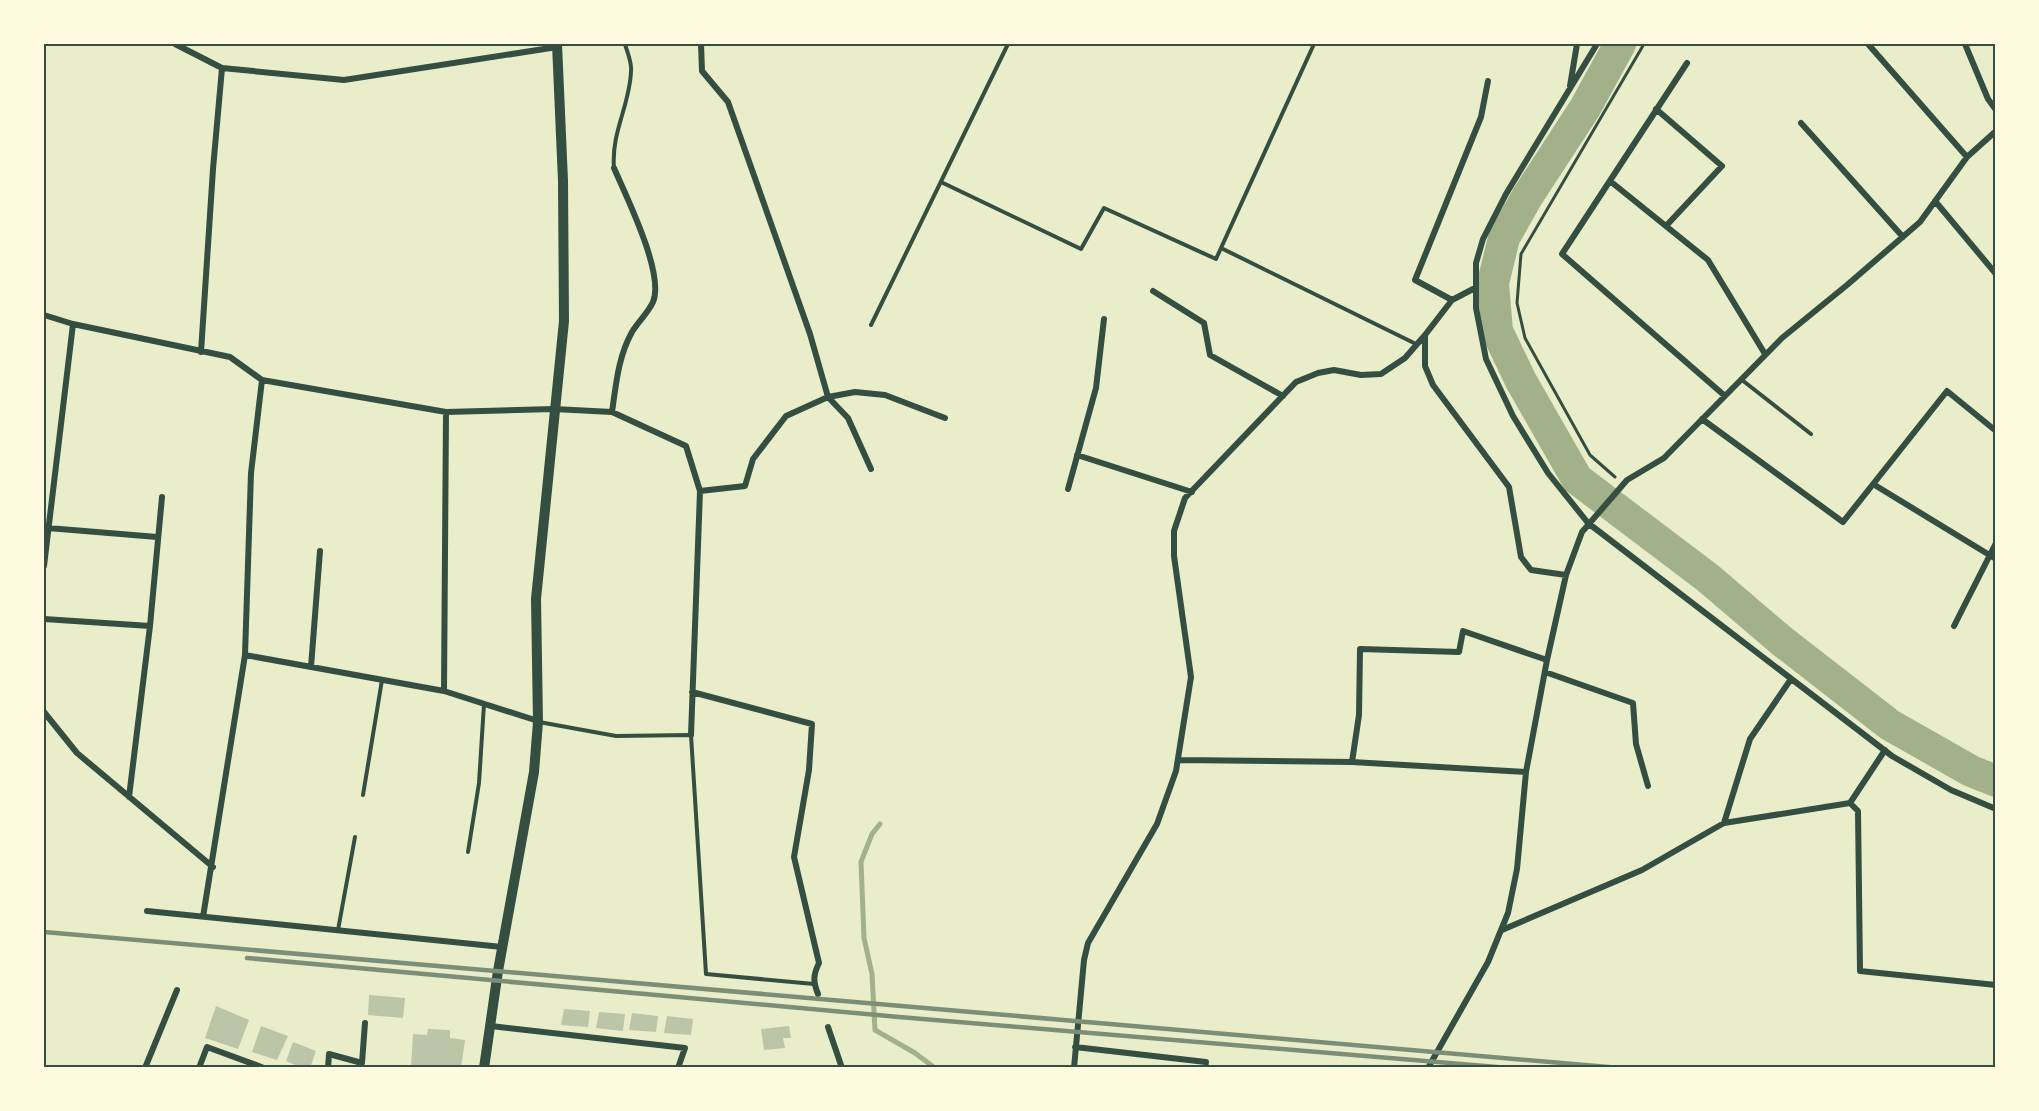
<svg xmlns="http://www.w3.org/2000/svg" width="2039" height="1111" font-family="'Varela Round',sans-serif">
<style>
.lines{fill:none;stroke-linecap:round;stroke-linejoin:round}
.stream{stroke:#a3b18a;stroke-width:5}
.river{stroke:#a3b18a;stroke-width:32}
.building{fill:#bcc5a7}
.path{stroke:#344e41;stroke-width:3}
.service{stroke:#344e41;stroke-width:4}
.minor{stroke:#344e41;stroke-width:6}
.tertiary{stroke:#344e41;stroke-width:10}
.rail{stroke:#7c8e77;stroke-width:4.5}
.neatline{fill:none;stroke:#344e41;stroke-width:2}
</style>
<rect width="100%" height="100%" fill="#e9edc9"/>
<g class="lines">
<!-- stream -->
<path class="stream" d="M 880,824 L 872,834 L 861,862 L 864,938 L 872,974 L 875,1030 L 915,1053 L 935,1068"/>
<!-- river -->
<path class="river" d="M 1620,44 L 1585,108 L 1527,197 L 1504,238 L 1493,283 L 1497,331 L 1521,381 L 1577,479 L 1708,578 L 1783,642 L 1890,725 L 1971,771 L 1996,781"/>
</g>
<!-- building -->
<path class="building" d="M 369,995 L 405,998 L 403,1018 L 368,1015 Z
M 216,1006 L 249,1020 L 238,1049 L 205,1038 Z
M 564,1009 L 590,1011 L 588,1027 L 561,1025 Z
M 599,1012 L 625,1014 L 623,1031 L 596,1028 Z
M 632,1013 L 658,1016 L 656,1032 L 629,1030 Z
M 667,1016 L 693,1019 L 691,1035 L 664,1033 Z
M 261,1026 L 288,1036 L 277,1060 L 252,1052 Z
M 789,1026 L 791,1038 L 783,1038 L 785,1048 L 764,1050 L 761,1029 Z
M 428,1029 L 450,1030 L 450,1038 L 465,1040 L 461,1068 L 411,1068 L 413,1034 L 427,1035 Z
M 293,1042 L 316,1051 L 310,1068 L 303,1068 L 286,1061 Z"/>
<g class="lines">
<!-- path -->
<path class="path" d="M 1615,477 L 1590,455 L 1525,338 L 1517,303 L 1521,254 L 1644,44"/>
<!-- service -->
<path class="service" d="M 614,168 C 611,132 630,105 631,71 C 632,62 627,52 625,44
M 941,182 L 1081,249 L 1104,208 L 1216,259 L 1221,248 L 1416,344
M 1221,248 L 1314,44
M 871,325 L 1008,44
M 1742,380 L 1811,434
M 539,722 L 616,736 L 691,735 L 706,974 L 814,984
M 363,795 L 382,680
M 468,852 L 479,783 L 484,704
M 338,930 L 355,837"/>
<!-- minor -->
<path class="minor" d="M 175,44 L 222,68 L 344,80 L 557,47
M 701,44 L 702,71 L 728,102 L 810,334 L 828,397 L 848,418 L 871,469
M 1597,44 L 1506,194 L 1483,239 L 1476,263 L 1476,308 L 1486,359 L 1513,416 L 1548,473 L 1588,523 L 1892,756 L 1951,790 L 1996,809
M 1868,44 L 1967,157
M 1965,44 L 1988,99 L 1996,110
M 1687,63 L 1562,254 L 1725,396
M 1570,86 L 1577,44
M 1656,109 L 1722,166 L 1666,226
M 1801,123 L 1903,237
M 1610,181 L 1708,260 L 1765,354
M 1935,201 L 1996,274
M 1153,291 L 1204,323 L 1210,355 L 1283,396
M 1452,300 L 1415,280 L 1481,117 L 1488,81
M 44,315 L 73,324 L 230,357 L 262,380 L 446,412 L 554,409 L 612,412 L 686,446 L 700,491 L 691,735
M 1425,336 L 1425,366 L 1433,385 L 1509,487 L 1521,557 L 1531,570 L 1566,575
M 201,352 L 213,169 L 222,68
M 612,412 C 616,385 618,357 632,332 C 638,322 648,313 653,302 C 665,274 626,196 614,168
M 1702,419 L 1843,522 L 1947,391 L 1996,431
M 1077,455 L 1192,492
M 1873,484 L 1996,559
M 1068,489 L 1096,388 L 1104,319
M 700,491 L 745,486 L 753,459 L 786,416 L 828,397 L 855,392 L 885,395 L 945,418
M 48,528 L 157,537
M 44,566 L 73,324
M 44,619 L 150,626
M 1954,626 L 1996,543
M 245,655 L 444,691 L 538,721
M 311,667 L 320,551
M 1545,672 L 1633,703 L 1636,744 L 1648,786
M 444,691 L 446,412
M 692,692 L 812,724 L 809,770 L 794,857 L 819,963 C 813,975 813,982 818,994
M 44,712 L 77,753 L 213,867
M 1178,760 L 1352,762 L 1526,772
M 1352,762 L 1359,715 L 1360,649 L 1459,652 L 1463,631 L 1547,660
M 129,797 L 150,626 L 162,497
M 1850,803 L 1885,750
M 1724,823 L 1850,803 L 1858,811 L 1860,971 L 1996,985
M 147,911 L 502,947
M 203,917 L 245,655 L 251,473 L 262,380
M 1502,930 L 1642,870 L 1724,823 L 1750,739 L 1791,679
M 491,1026 L 685,1048 L 678,1068
M 828,1027 L 842,1068
M 1075,1047 L 1206,1062 L 1205,1068
M 145,1068 L 177,990
M 199,1068 L 207,1047 L 264,1068
M 328,1068 L 329,1054 L 362,1063 L 365,1023
M 1074,1068 L 1084,960 L 1088,943 L 1157,824 L 1176,771 L 1191,677 L 1174,556 L 1174,531 L 1185,498 L 1296,382 L 1318,373 L 1334,370 L 1361,375 L 1381,374 L 1405,358 L 1425,335 L 1452,300 L 1475,288
M 1428,1068 L 1488,962 L 1508,913 L 1517,869 L 1526,772 L 1547,660 L 1566,575 L 1582,532 L 1627,480 L 1664,458 L 1782,338 L 1847,285 L 1920,222 L 1967,157 L 1996,131"/>
<!-- tertiary -->
<path class="tertiary" d="M 484,1068 L 498,971 L 534,772 L 538,722 L 536,599 L 564,321 L 563,181 L 557,44"/>
<!-- rail -->
<path class="rail" d="M 44,932 L 1620,1068
M 247,958 L 899,1017 L 1509,1068"/>
</g>
<!-- border -->
<rect width="2039" height="1111" fill="none" stroke="#fefae0" stroke-width="90"/>
<rect x="45" y="45" width="1949" height="1021" class="neatline"/>
</svg>
